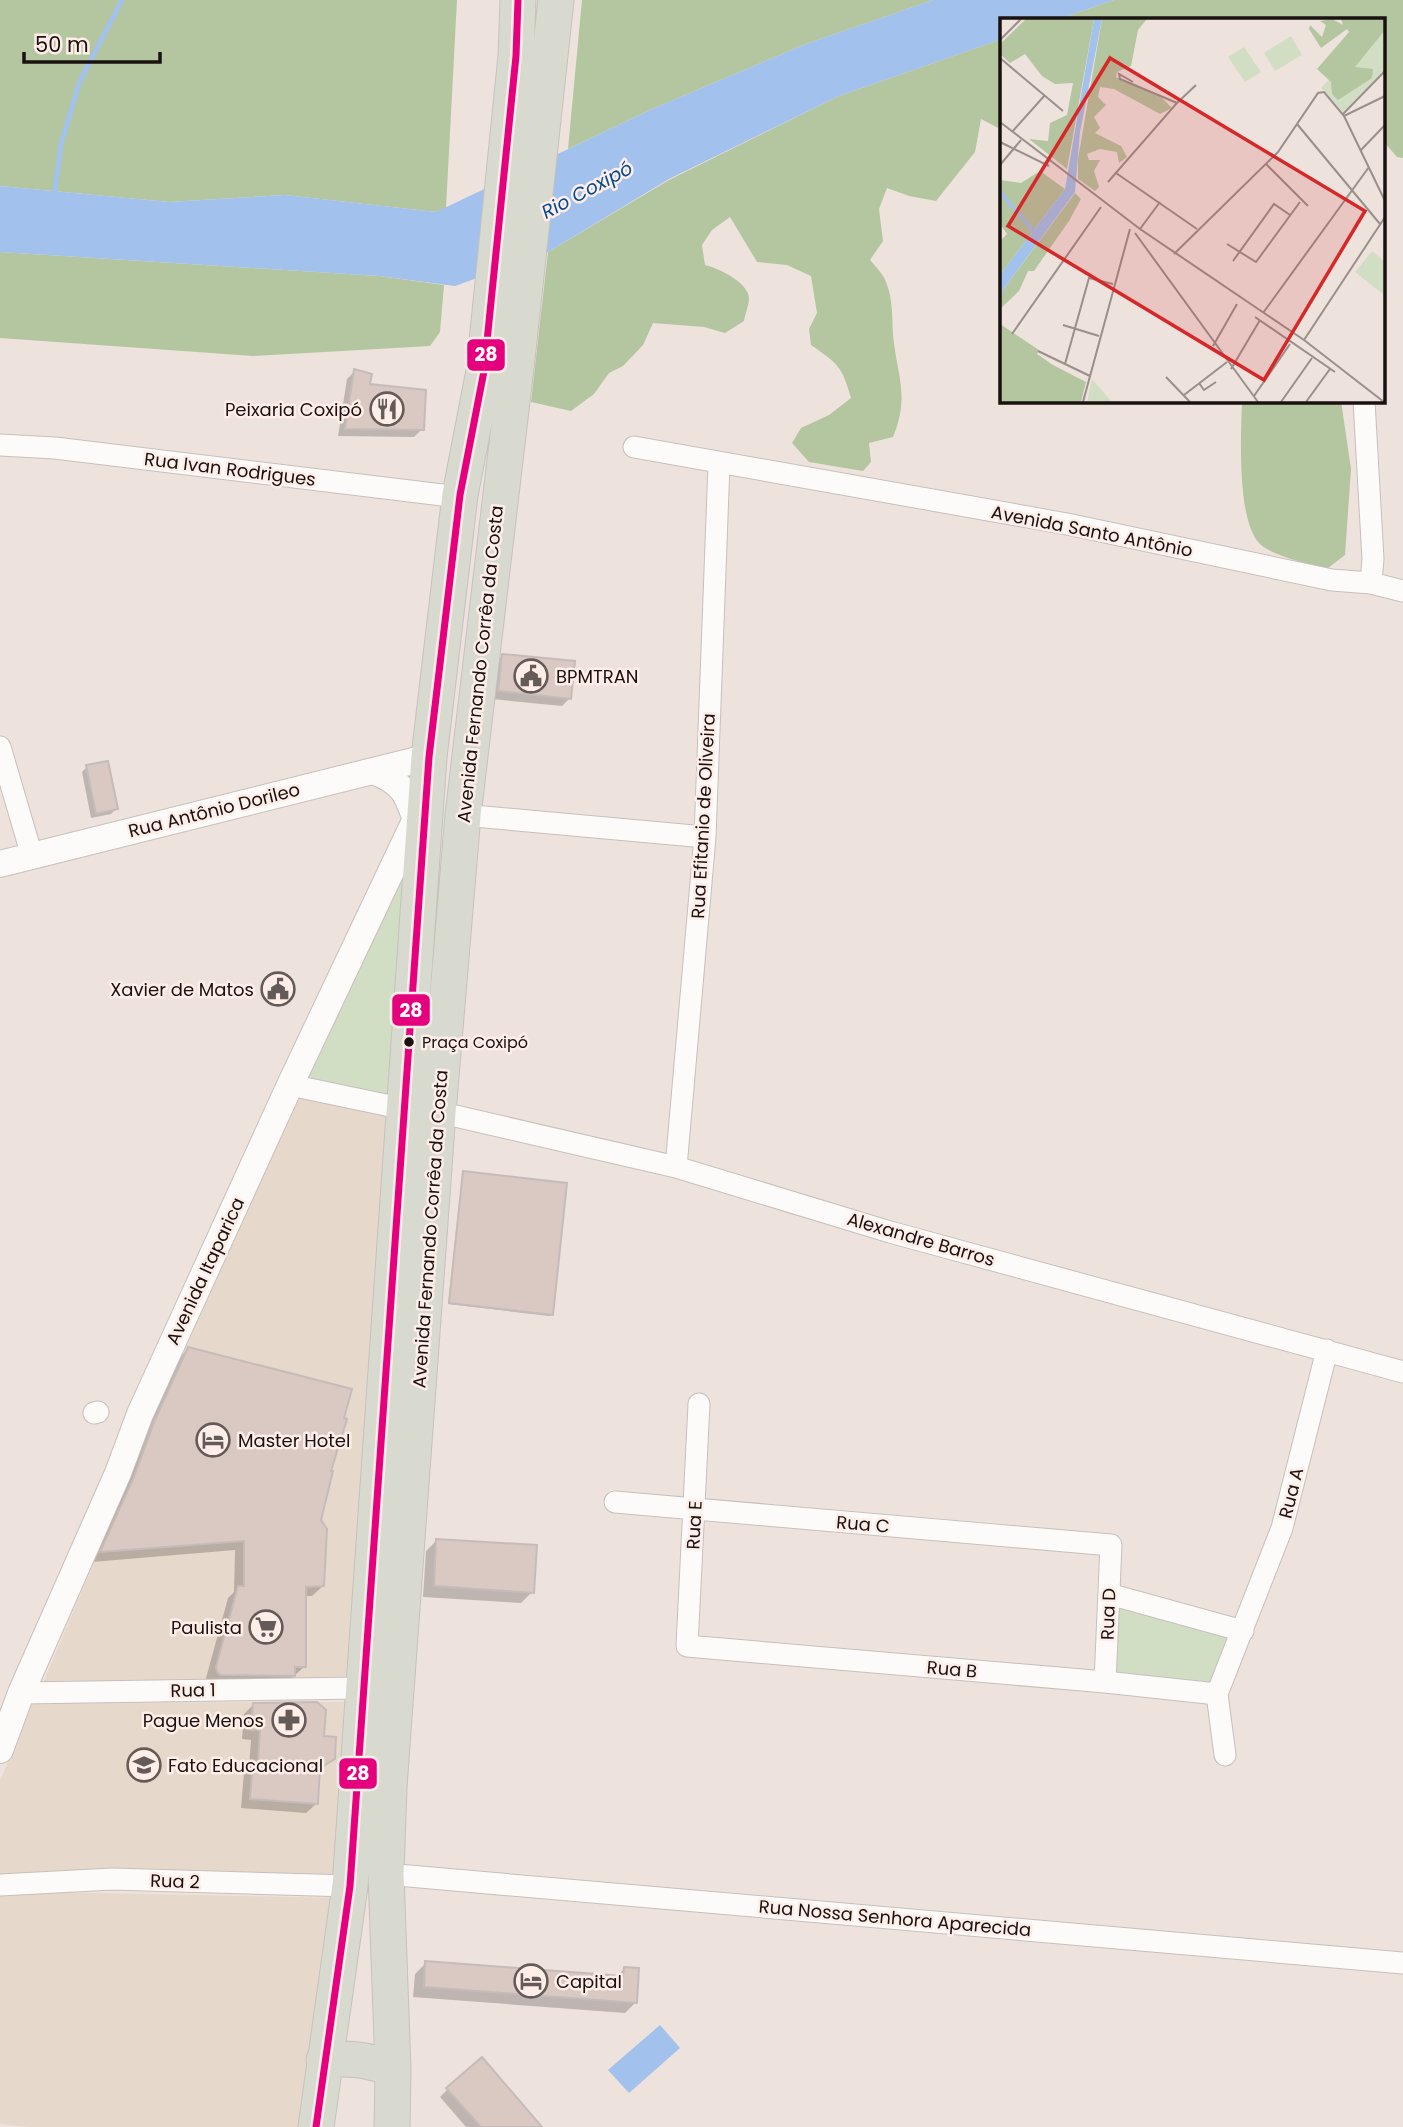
<svg xmlns="http://www.w3.org/2000/svg" width="1403" height="2127" font-family="Poppins,sans-serif">
<style>
.commercial{fill:#e7d8cc}
.green{fill:#d2dec3}
.forest{fill:#b3c69f}
.water{fill:#a2c1ec}
.shadow{fill:#0003}
.lines{fill:none;stroke-linecap:round;stroke-linejoin:round}
.stream{stroke:#a2c1ec;stroke-width:5}
.building{fill:#dac8c3;stroke:#c5bcb9;stroke-width:2}
.minor-casing{stroke:#c8bfbb;stroke-width:23}
.tertiary-casing{stroke:#c8bfbb;stroke-width:28}
.trunk-casing{stroke:#c6c1bf;stroke-width:37}
.minor{stroke:#fcfbfa;stroke-width:21}
.tertiary{stroke:#fcfbfa;stroke-width:26}
.trunk{stroke:#d8dacf;stroke-width:35}
.bus-1-casing{stroke:#ffede7;stroke-width:12}
.bus-1{stroke:#e5007d;stroke-width:7}
.bus-dot{fill:#191210;stroke:#ffede7;stroke-width:2.5}
.labels{text-anchor:middle;dominant-baseline:central;stroke-width:5;stroke-linejoin:round;paint-order:stroke}
.bus-label{font-size:16px;fill:#191210;stroke:#ffede7;text-anchor:start}
.poi-label{font-size:18px;fill:#191210;stroke:#ffede7;text-anchor:end}
.street-label{font-size:18px;fill:#191210;stroke:#ffede7}
.water-label{font-size:19px;font-style:italic;fill:#014a93;stroke:#ffede7}
.inset-river{fill:none;stroke:#a2c1ec;stroke-width:3.5}
.inset-road{fill:none;stroke:#998f8b;stroke-width:2}
.view{fill:#d62828;fill-opacity:0.15;stroke:#d62828;stroke-width:3.5}
.inset-edge{fill:none;stroke:#191210;stroke-width:3.5}
.line-badge{stroke:#ffede7;stroke-width:2.5}
.badge-label{font-size:19px;text-anchor:middle;font-weight:bold;fill:#fff}
</style>
<rect width="100%" height="100%" fill="#eee2dd"/>
<!-- commercial -->
<path class="commercial" d="M 294,1094 L 391,1114 L 352,1682 L 42,1685 Z
M 354,1702 L 334,1878 L 0,1879 L 0,1781 L 32,1703 Z
M 49,1892 L 347,1898 L 304,2127 L 29,2127 L 0,2124 L 0,1895 Z"/>
<!-- green -->
<path class="green" d="M 407,861 L 395,1097 L 303,1081 Z
M 1113,1600 L 1236,1632 L 1214,1690 L 1111,1675 Z"/>
<!-- forest -->
<path class="forest" d="M 0,0 L 457,0 L 446,208 L 436,212 L 285,195 L 169,202 L 0,186 Z
M 582,0 L 933,0 L 806,44 L 652,109 L 568,149 Z
M 1114,0 L 1403,0 L 1403,158 L 1397,157 L 1384,142 L 1384,19 L 1059,19 Z
M 1002,39 L 1002,130 L 981,119 L 975,152 L 936,201 L 909,196 L 887,188 L 879,209 L 883,241 L 870,260 C 875,266 883,274 886,282 C 893,299 892,317 893,335 C 897,376 910,396 893,437 L 869,443 L 871,462 L 863,471 L 809,462 L 792,443 L 801,428 L 829,415 L 851,398 C 842,366 838,364 811,345 L 809,329 L 817,313 L 811,276 L 787,265 L 757,262 L 730,217 L 712,230 L 702,245 L 705,265 C 718,268 748,282 749,298 C 749,305 745,314 744,321 L 725,333 L 704,327 L 653,323 L 643,345 L 623,366 L 609,373 L 594,394 L 571,411 L 531,402 L 548,252 L 669,180 L 839,96 Z
M 0,252 L 379,276 L 444,285 L 440,332 L 430,346 L 253,356 L 0,338 Z
M 1242,401 L 1341,401 L 1351,469 L 1345,555 L 1328,568 C 1309,564 1276,557 1261,545 C 1236,523 1241,432 1242,401 Z"/>
<!-- water -->
<path class="water" d="M 933,0 L 1114,0 L 1059,19 L 1002,19 L 1002,39 L 839,96 L 669,179 L 548,252 L 455,286 L 379,276 L 0,252 L 0,186 L 169,202 L 285,195 L 436,212 L 652,109 L 806,44 Z
M 660,2025 L 680,2048 L 629,2093 L 608,2070 Z"/>
<!-- shadow -->
<path class="shadow" d="M 355,371 L 368,385 L 422,429 L 414,437 L 338,436 L 347,379 Z
M 503,655 L 570,698 L 562,706 L 491,699 L 495,663 Z
M 87,767 L 116,809 L 111,814 L 91,818 L 82,772 Z
M 464,1173 L 551,1314 L 549,1316 L 448,1304 L 462,1175 Z
M 189,1348 L 328,1473 L 320,1520 L 323,1586 L 312,1596 L 304,1596 L 304,1667 L 283,1686 L 210,1685 L 206,1678 L 228,1598 L 234,1592 L 235,1550 L 92,1562 L 145,1432 L 178,1359 Z
M 437,1540 L 532,1592 L 521,1603 L 423,1597 L 426,1551 Z
M 254,1704 L 322,1738 L 333,1759 L 318,1772 L 316,1804 L 306,1813 L 241,1808 L 244,1772 L 249,1767 L 251,1740 L 242,1739 L 244,1714 Z
M 426,1963 L 616,1977 L 624,1969 L 636,2002 L 625,2013 L 413,1997 L 415,1974 Z
M 448,2089 L 540,2127 L 466,2127 L 440,2097 Z"/>
<g class="lines">
<!-- stream -->
<path class="stream" d="M 54,197 L 61,144 L 80,81 L 122,0"/>
</g>
<!-- building -->
<path class="building" d="M 354,369 L 372,374 L 370,384 L 426,390 L 424,430 L 345,429 Z
M 502,654 L 575,661 L 571,699 L 498,691 Z
M 108,761 L 118,809 L 96,814 L 86,765 Z
M 463,1171 L 567,1183 L 553,1315 L 449,1303 Z
M 188,1347 L 352,1389 L 344,1418 L 347,1419 L 331,1471 L 333,1471 L 321,1520 L 327,1529 L 324,1586 L 306,1587 L 306,1667 L 295,1667 L 295,1676 L 220,1675 L 217,1672 L 216,1667 L 238,1586 L 244,1586 L 244,1541 L 100,1552 L 133,1479 L 155,1420 Z
M 436,1539 L 537,1545 L 534,1593 L 434,1586 Z
M 317,1702 L 326,1710 L 324,1736 L 336,1737 L 335,1759 L 320,1768 L 318,1804 L 250,1799 L 253,1760 L 258,1761 L 260,1730 L 251,1730 L 253,1703 Z
M 425,1961 L 623,1976 L 624,1967 L 639,1968 L 637,2003 L 424,1987 Z
M 482,2057 L 542,2127 L 481,2127 L 446,2088 Z"/>
<g class="lines">
<defs>
<path id="minor" d="M 0,445 L 55,448 L 459,497
M 634,447 L 1067,524 L 1332,580 L 1371,583 L 1373,559 L 1364,401
M 1371,583 L 1403,591
M 0,747 L 32,856
M 463,815 L 705,837
M 290,1085 L 405,1109
M 438,1112 L 676,1167 L 890,1232 L 1403,1372
M 676,1167 L 705,837 L 719,464
M 699,1404 L 687,1646 L 1105,1682 L 1217,1694
M 94,1413 L 98,1412
M 615,1502 L 1111,1545 L 1105,1682
M 1109,1594 L 1243,1631
M 21,1693 L 364,1688
M 1225,1755 L 1217,1694 L 1282,1528 L 1327,1350
M 386,1874 L 1403,1963
M 0,1885 L 112,1879 L 350,1886"/>
<path id="tertiary" d="M 373,771 C 406,783 408,797 419,829
M 0,864 L 429,757
M 0,1750 L 21,1693 L 118,1473 L 140,1414 L 290,1085 L 422,806"/>
<path id="trunk" d="M 324,2060 C 349,2057 369,2060 393,2069
M 316,2127 L 350,1886 L 429,757 L 460,495 L 484,371 L 516,56 L 518,0
M 392,2127 L 393,2069 L 386,1874 L 389,1787 L 438,1112 L 463,815 L 517,359 L 556,0"/>
</defs>
<!-- minor casing -->
<use href="#minor" class="minor-casing"/>
<!-- tertiary casing -->
<use href="#tertiary" class="tertiary-casing"/>
<!-- trunk casing -->
<use href="#trunk" class="trunk-casing"/>
<!-- minor -->
<use href="#minor" class="minor"/>
<!-- tertiary -->
<use href="#tertiary" class="tertiary"/>
<!-- trunk -->
<use href="#trunk" class="trunk"/>
<defs>
<path id="bus-1" d="M 316,2127 L 350,1886 L 429,757 L 460,495 L 484,371 L 516,56 L 518,0"/>
</defs>
<!-- bus-1 casing -->
<use href="#bus-1" class="bus-1-casing"/>
<!-- bus-1 -->
<use href="#bus-1" class="bus-1"/>
</g>
<!-- icons -->
<defs>
<symbol id="restaurant-ring" viewBox="-11 -11 22 22"><circle r="9.5" fill="#ffede7" stroke="#645b58" stroke-width="1.5"/><path d="M-5-6h1v4h1v-4h1v4h1v-4h1v5L-1.5 .5V6h-2V.5L-5-1ZM5-6V6H3V1.5H1.5Q1.5-4 5-6Z" fill="#645b58"/></symbol>
<symbol id="civic-ring" viewBox="-11 -11 22 22"><circle r="9.5" fill="#ffede7" stroke="#645b58" stroke-width="1.5"/><path d="M-.6-6.5H3V-4.5H.6V-3L4-1V1h2V6H-6V1h2V-1L-.6-3ZM-1.2 2.5V6h2.4V2.5Z" fill="#645b58"/></symbol>
<symbol id="hotel-ring" viewBox="-11 -11 22 22"><circle r="9.5" fill="#ffede7" stroke="#645b58" stroke-width="1.5"/><path d="M-6-4.5h1.5V1H6V5H4.5V3h-9V5H-6ZM-4 0a1.8 1.8 0 1 1 3.6 0ZM.5 0V-2.5h3Q6-2.5 6 0Z" fill="#645b58"/></symbol>
<symbol id="supermarket-ring" viewBox="-11 -11 22 22"><circle r="9.5" fill="#ffede7" stroke="#645b58" stroke-width="1.5"/><path d="M-6-5.5h2.5l.6 2H6L4.5 2H-2.5L-4.4-4H-6ZM-1.5 3.2a1.3 1.3 0 1 0 .1 0ZM3 3.2a1.3 1.3 0 1 0 .1 0Z" fill="#645b58"/></symbol>
<symbol id="pharmacy-ring" viewBox="-11 -11 22 22"><circle r="9.5" fill="#ffede7" stroke="#645b58" stroke-width="1.5"/><path d="M-2-6h4v4h4v4h-4v4h-4v-4h-4v-4h4Z" fill="#645b58"/></symbol>
<symbol id="school-ring" viewBox="-11 -11 22 22"><circle r="9.5" fill="#ffede7" stroke="#645b58" stroke-width="1.5"/><path d="M0-5L7-2L0 1L-7-2ZM-4 1L0 2.5L4 1V4Q0 6-4 4Z" fill="#645b58"/></symbol>
</defs>
<g fill-rule="evenodd">
<use href="#restaurant-ring" x="368" y="390" width="38" height="38"/>
<use href="#civic-ring" x="512" y="657" width="38" height="38"/>
<use href="#civic-ring" x="259" y="970" width="38" height="38"/>
<use href="#hotel-ring" x="194" y="1421" width="38" height="38"/>
<use href="#supermarket-ring" x="247" y="1608" width="38" height="38"/>
<use href="#pharmacy-ring" x="270" y="1701" width="38" height="38"/>
<use href="#school-ring" x="125" y="1746" width="38" height="38"/>
<use href="#hotel-ring" x="512" y="1962" width="38" height="38"/>
</g>
<!-- markers -->
<circle class="bus-dot" cx="409" cy="1042" r="6"/>
<g class="labels">
<!-- bus labels -->
<g class="bus-label">
<text x="422" y="1042">Praça Coxipó</text>
</g>
<!-- poi labels -->
<g class="poi-label">
<text x="362" y="409">Peixaria Coxipó</text>
<text x="556" y="676" text-anchor="start">BPMTRAN</text>
<text x="254" y="989">Xavier de Matos</text>
<text x="238" y="1440" text-anchor="start">Master Hotel</text>
<text x="242" y="1627">Paulista</text>
<text x="264" y="1720">Pague Menos</text>
<text x="168" y="1765" text-anchor="start">Fato Educacional</text>
<text x="556" y="1981" text-anchor="start">Capital</text>
</g>
<!-- street labels -->
<g class="street-label">
<text transform="translate(230 469) rotate(7)">Rua Ivan Rodrigues</text>
<text transform="translate(1092 531) rotate(11)">Avenida Santo Antônio</text>
<text transform="translate(480 664) rotate(-84)">Avenida Fernando Corrêa da Costa</text>
<text transform="translate(214 810) rotate(-14)">Rua Antônio Dorileo</text>
<text transform="translate(703 816) rotate(-87)">Rua Efitanio de Oliveira</text>
<text transform="translate(430 1229) rotate(-86)">Avenida Fernando Corrêa da Costa</text>
<text transform="translate(921 1239) rotate(16)">Alexandre Barros</text>
<text transform="translate(205 1271) rotate(-65)">Avenida Itaparica</text>
<text transform="translate(1291 1493) rotate(-76)">Rua A</text>
<text transform="translate(863 1524) rotate(5)">Rua C</text>
<text transform="translate(694 1525) rotate(-87)">Rua E</text>
<text transform="translate(1108 1614) rotate(-88)">Rua D</text>
<text transform="translate(952 1669) rotate(5)">Rua B</text>
<text transform="translate(193 1690) rotate(-1)">Rua 1</text>
<text transform="translate(175 1881) rotate(2)">Rua 2</text>
<text transform="translate(895 1918) rotate(5)">Rua Nossa Senhora Aparecida</text>
</g>
<!-- water labels -->
<g class="water-label">
<text transform="translate(587 190) rotate(-28)">Rio Coxipó</text>
</g>
</g>
<!-- overview -->
<g transform="translate(1000 18)">
<rect width="385" height="385" fill="#eee2dd"/>
<path d="M 385,3 L 385,52 L 343,94 L 321,70 ZM 291,18 L 302,37 L 275,53 L 264,35 ZM 244,29 L 261,54 L 245,64 L 228,39 ZM 372,233 L 385,244 L 384,277 L 355,254 ZM 92,361 L 112,384 L 87,384 Z" fill="#d2dec3"/>
<path d="M 26,1 L 94,1 L 67,151 L 29,121 L 48,123 L 50,105 L 67,97 L 73,65 L 55,66 L 42,58 L 25,36 L 10,45 L 0,36 L 0,26 ZM 102,1 L 147,1 L 138,12 L 131,48 L 117,54 L 116,59 L 162,80 L 172,90 L 160,96 L 114,71 L 100,69 L 98,79 L 106,87 L 94,99 L 100,110 L 95,115 L 121,128 L 127,139 L 119,145 L 117,134 L 100,131 L 87,136 L 89,142 L 100,142 L 94,153 L 99,169 L 95,173 L 78,161 L 78,141 ZM 332,1 L 343,7 L 341,1 L 385,1 L 385,12 L 355,49 L 373,51 L 372,60 L 338,82 L 332,76 L 331,64 L 317,51 L 349,14 L 347,11 L 321,30 L 309,11 L 310,7 L 322,19 L 326,7 L 320,3 ZM 40,153 L 65,171 L 0,257 L 0,223 L 7,216 L 0,206 L 0,162 L 21,165 ZM 75,175 L 81,181 L 69,203 L 34,253 L 28,253 L 19,273 L 0,291 L 0,276 ZM 0,306 L 39,332 L 37,336 L 53,347 L 86,364 L 81,384 L 0,384 Z" fill="#b3c69f"/>
<path d="M 94,1 L 102,1 L 80,114 L 75,174 L 0,276 L 0,257 L 65,171 Z" fill="#a2c1ec"/>
<path class="inset-river" d="M 0,174 L 35,215"/>
<path class="inset-road" d="M 0,22 L 21,1M 0,40 L 63,93M 177,85 L 196,67M 343,96 L 385,53M 344,98 L 385,183M 0,104 L 140,211 L 304,322 L 384,384M 297,106 L 380,206M 12,114 L 45,77M 0,124 L 49,148M 361,132 L 385,107M 266,146 L 308,188M 0,147 L 21,122M 116,155 L 197,211M 108,164 L 177,85 L 120,61 L 119,56 L 133,64M 140,211 L 160,184M 135,215 L 258,384M 227,226 L 256,244 L 300,184M 174,236 L 278,134 L 318,75 L 324,74 L 344,98 L 385,78M 233,243 L 274,186 L 290,197M 263,295 L 369,149M 255,299 L 335,354M 63,307 L 99,318M 12,316 L 101,189M 304,322 L 385,199M 213,328 L 237,286M 38,333 L 90,358M 65,346 L 89,260 L 113,266M 231,351 L 260,302M 166,359 L 190,384M 199,365 L 204,372 L 216,364M 184,377 L 227,344M 254,378 L 290,326M 83,384 L 130,211M 281,384 L 312,340M 306,384 L 330,351"/>
<path class="view" d="M 110,40 L 365,193 L 264,362 L 8,208 Z"/>
<rect width="385" height="385" class="inset-edge"/>
</g>
<g class="line-badge">
<rect x="466" y="338" width="40" height="34" rx="7" fill="#e5007d"/>
<rect x="391" y="993" width="40" height="34" rx="7" fill="#e5007d"/>
<rect x="338" y="1757" width="40" height="33" rx="7" fill="#e5007d"/>
</g>
<g class="badge-label">
<text x="486" y="361">28</text>
<text x="411" y="1017">28</text>
<text x="358" y="1780">28</text>
</g>
<!-- scale -->
<path d="M24 52v10h136v-10" fill="none" stroke="#191210" stroke-width="3.5"/>
<text x="35" y="52" font-size="21" fill="#191210" stroke="#ffede7" stroke-width="5" paint-order="stroke">50 m</text>
</svg>
